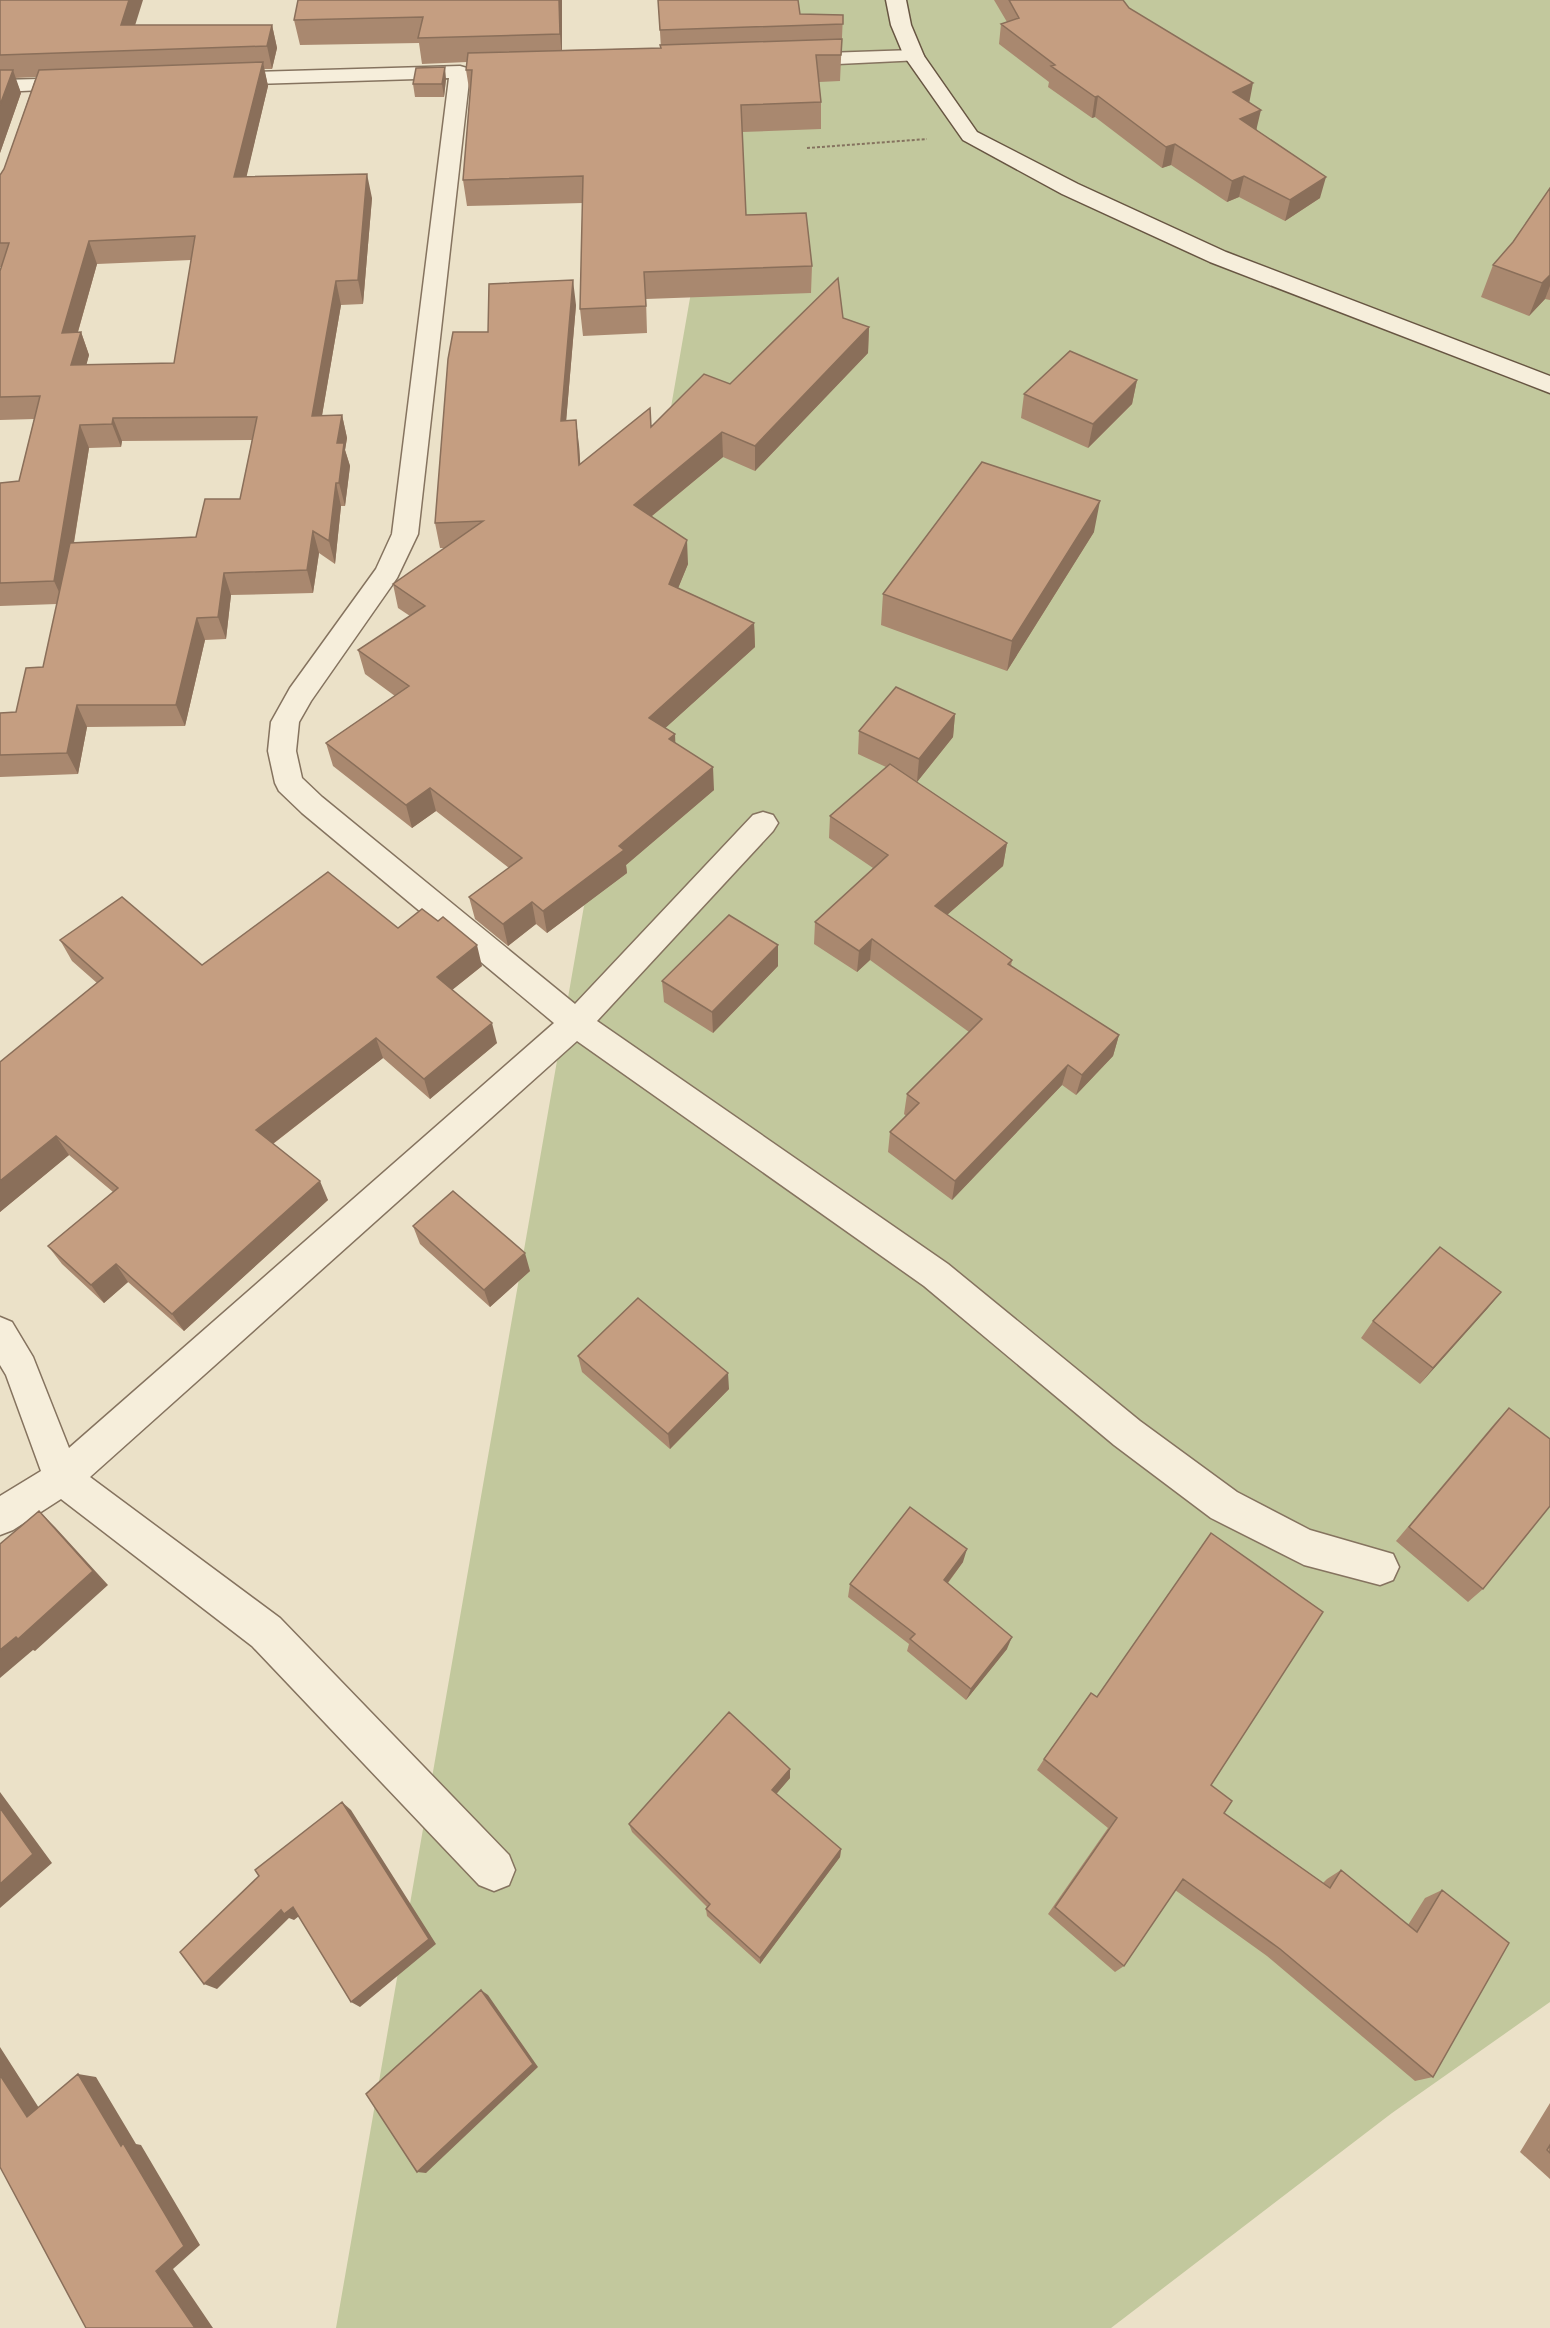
<svg xmlns="http://www.w3.org/2000/svg" width="1550" height="2328" font-family="'Times New Roman',serif">
<style>
.green{fill:#c2c89d}
.lines{fill:none;stroke-linecap:round;stroke-linejoin:round}
.street-casing{stroke:#85735f;stroke-width:3}
.secondary-casing{stroke:#675542;stroke-width:3}
.path{stroke:#85735f;stroke-width:2;stroke-dasharray:3 2;stroke-linecap:butt}
.street{fill:#f6eedb;fill-rule:evenodd}
.secondary{fill:#f6eedb;fill-rule:evenodd}
.wall{fill:#a9886f;fill-rule:evenodd}
.shaded-wall{fill:#8a6f5a}
.building{fill:#c59e81;stroke:#8a6f5a;stroke-width:1.5;fill-rule:evenodd}
</style>
<rect width="100%" height="100%" fill="#ebe1c8"/>
<!-- green -->
<path class="green" d="M 742,0 L 1550,0 L 1550,2002 L 1392,2113 L 1111,2328 L 336,2328 Z"/>
<g class="lines">
<defs>
<path id="street" d="M 914,50 L 921,52 L 924,56 L 921,60 L 796,66 L 789,64 L 786,60 L 789,56 L 796,54 Z
M 460,66 L 467,68 L 470,72 L 418,534 L 397,578 L 311,701 L 299,722 L 296,751 L 302,778 L 322,797 L 575,1004 L 753,815 L 763,812 L 773,815 L 778,823 L 773,831 L 597,1021 L 948,1264 L 1140,1421 L 1237,1492 L 1310,1530 L 1393,1554 L 1399,1567 L 1393,1580 L 1380,1585 L 1304,1565 L 1211,1518 L 1114,1445 L 924,1286 L 577,1041 L 90,1477 L 280,1618 L 509,1855 L 515,1870 L 509,1885 L 494,1891 L 479,1885 L 252,1646 L 61,1499 L 13,1530 L 0,1535 L 0,1496 L 41,1471 L 6,1375 L 0,1365 L 0,1317 L 12,1322 L 33,1357 L 69,1448 L 554,1023 L 302,813 L 279,791 L 275,783 L 268,751 L 271,722 L 290,688 L 376,569 L 392,534 L 449,78 L 221,85 L 214,83 L 211,79 L 214,75 L 221,73 Z
M 79,78 L 86,80 L 89,84 L 86,88 L 0,92 L 0,80 Z"/>
<path id="secondary" d="M 886,0 L 906,0 L 911,25 L 924,56 L 977,132 L 1078,184 L 1226,252 L 1550,376 L 1550,393 L 1210,262 L 1062,194 L 963,140 L 904,56 L 891,25 Z"/>
</defs>
<!-- street casing -->
<use href="#street" class="street-casing"/>
<!-- secondary casing -->
<use href="#secondary" class="secondary-casing"/>
<!-- path -->
<path class="path" d="M 807,148 L 927,139"/>
<!-- street -->
<use href="#street" class="street"/>
<!-- secondary -->
<use href="#secondary" class="secondary"/>
</g>
<!-- wall -->
<path class="wall" d="M 0,0 L 135,25 L 272,25 L 277,48 L 272,69 L 264,69 L 268,86 L 246,177 L 372,198 L 363,304 L 341,305 L 322,415 L 342,415 L 347,438 L 345,450 L 350,466 L 345,506 L 341,506 L 335,564 L 319,553 L 313,593 L 231,595 L 226,639 L 205,640 L 185,726 L 87,727 L 78,774 L 0,777 L 0,713 L 16,712 L 43,667 L 57,604 L 0,606 L 0,483 L 19,481 L 34,419 L 0,420 L 0,271 L 2,267 L 0,267 L 0,175 L 4,169 L 36,77 L 15,78 L 21,93 L 0,153 ZM 191,260 L 174,363 L 86,365 L 89,355 L 81,332 L 78,332 L 97,264 ZM 252,440 L 240,499 L 196,537 L 74,543 L 89,448 L 121,447 L 122,441 Z
M 562,0 L 562,50 L 661,48 L 658,0 L 800,14 L 843,15 L 840,81 L 819,82 L 821,102 L 821,129 L 742,132 L 746,215 L 812,266 L 811,293 L 646,299 L 647,333 L 583,336 L 580,309 L 583,203 L 467,206 L 463,180 L 470,95 L 466,70 L 467,62 L 422,64 L 419,43 L 300,45 L 294,20 Z
M 994,0 L 1123,0 L 1129,8 L 1249,102 L 1257,130 L 1320,198 L 1285,221 L 1239,197 L 1227,202 L 1171,165 L 1162,168 L 1095,117 L 1092,118 L 1048,87 L 1049,82 L 999,44 L 1001,24 L 1007,22 Z
M 446,79 L 444,97 L 415,97 L 413,84 Z
M 1550,188 L 1550,300 L 1545,299 L 1529,316 L 1481,297 L 1493,265 L 1513,242 Z
M 576,305 L 566,421 L 579,445 L 580,464 L 730,384 L 843,318 L 869,327 L 868,353 L 755,471 L 723,457 L 652,516 L 688,564 L 678,588 L 754,623 L 755,647 L 665,728 L 675,734 L 675,743 L 714,790 L 626,865 L 627,873 L 547,933 L 536,924 L 508,946 L 475,919 L 469,897 L 509,868 L 436,811 L 412,828 L 333,766 L 326,743 L 395,696 L 365,674 L 358,650 L 410,616 L 398,608 L 393,584 L 445,548 L 440,548 L 435,523 L 488,332 Z
M 1137,380 L 1132,404 L 1088,448 L 1021,418 L 1024,394 Z
M 1094,532 L 1007,671 L 881,625 L 883,594 Z
M 955,714 L 953,737 L 917,782 L 912,780 L 1007,843 L 1003,866 L 947,915 L 1012,960 L 1011,966 L 1119,1035 L 1113,1056 L 1076,1095 L 1062,1085 L 952,1200 L 888,1152 L 890,1132 L 906,1116 L 904,1114 L 907,1094 L 969,1032 L 870,960 L 857,972 L 814,944 L 815,922 L 873,868 L 829,838 L 830,816 L 886,767 L 858,754 L 859,731 Z
M 398,928 L 482,966 L 452,990 L 497,1043 L 430,1099 L 383,1058 L 273,1144 L 328,1200 L 184,1331 L 128,1282 L 104,1303 L 62,1264 L 48,1246 L 113,1192 L 69,1155 L 0,1212 L 0,1062 L 97,983 L 72,961 L 60,940 L 202,965 Z
M 778,966 L 713,1033 L 664,1002 L 662,981 Z
M 413,1226 L 530,1271 L 490,1307 L 420,1244 Z
M 1501,1292 L 1487,1309 L 1420,1384 L 1361,1338 L 1373,1321 Z
M 578,1356 L 729,1389 L 670,1449 L 582,1372 Z
M 1509,1408 L 1483,1589 L 1468,1602 L 1396,1541 L 1495,1423 Z
M 963,1562 L 948,1583 L 1007,1649 L 966,1700 L 907,1651 L 909,1644 L 848,1597 L 850,1584 Z
M 1044,1759 L 1211,1785 L 1224,1813 L 1323,1883 L 1327,1879 L 1341,1870 L 1408,1925 L 1425,1898 L 1442,1890 L 1433,2077 L 1415,2081 L 1267,1956 L 1175,1890 L 1124,1966 L 1115,1972 L 1048,1914 L 1108,1828 L 1037,1770 Z
M 790,1769 L 790,1778 L 776,1794 L 841,1849 L 840,1857 L 760,1964 L 707,1916 L 706,1909 L 707,1907 L 632,1832 L 629,1824 Z
M 1550,2103 L 1550,2179 L 1520,2152 Z"/>
<!-- shaded-wall -->
<path class="shaded-wall" d="M 129,0 L 143,0 L 128,48 L 121,25 Z
M 559,0 L 562,0 L 562,59 L 560,34 Z
M 272,25 L 277,48 L 272,69 L 267,46 Z
M 263,62 L 268,86 L 241,200 L 234,177 Z
M 445,67 L 446,79 L 444,97 L 442,84 Z
M 13,70 L 21,93 L 0,153 L 0,105 Z
M 1253,83 L 1249,104 L 1233,92 Z
M 1098,96 L 1095,117 L 1092,118 L 1095,97 Z
M 1261,110 L 1256,131 L 1240,119 Z
M 1175,144 L 1171,165 L 1162,168 L 1166,147 Z
M 367,174 L 372,198 L 363,304 L 358,280 Z
M 1244,176 L 1239,197 L 1227,202 L 1232,181 Z
M 1326,177 L 1320,198 L 1285,221 L 1290,200 Z
M 89,241 L 97,264 L 71,356 L 62,333 Z
M 1550,275 L 1550,286 L 1545,299 L 1529,316 L 1542,283 Z
M 573,280 L 576,305 L 564,446 L 561,421 Z
M 336,281 L 341,305 L 318,439 L 312,416 Z
M 869,327 L 868,353 L 755,471 L 755,446 Z
M 81,332 L 89,355 L 80,389 L 71,365 Z
M 1137,380 L 1132,404 L 1088,448 L 1093,424 Z
M 342,415 L 347,438 L 345,450 L 350,466 L 345,506 L 339,483 L 337,443 Z
M 113,418 L 122,441 L 121,447 L 112,424 Z
M 576,420 L 579,445 L 582,489 L 579,465 Z
M 80,425 L 89,448 L 64,603 L 54,581 Z
M 722,432 L 723,457 L 636,529 L 634,505 Z
M 336,483 L 341,506 L 335,564 L 329,541 Z
M 1100,501 L 1094,532 L 1007,671 L 1012,641 Z
M 313,531 L 319,553 L 313,593 L 307,570 Z
M 687,540 L 688,564 L 670,608 L 669,584 Z
M 224,573 L 231,595 L 226,639 L 218,617 Z
M 197,618 L 205,640 L 185,726 L 176,705 Z
M 754,623 L 755,647 L 651,741 L 649,718 Z
M 77,705 L 87,727 L 78,774 L 67,753 Z
M 955,714 L 953,737 L 917,782 L 919,759 Z
M 675,734 L 676,758 L 669,739 Z
M 713,767 L 714,790 L 626,865 L 627,873 L 547,933 L 543,911 L 619,846 Z
M 430,788 L 436,811 L 412,828 L 406,805 Z
M 1007,843 L 1003,866 L 932,928 L 935,906 Z
M 532,902 L 536,924 L 508,946 L 503,924 Z
M 872,939 L 870,960 L 857,972 L 859,951 Z
M 477,945 L 482,966 L 442,998 L 437,977 Z
M 778,945 L 778,966 L 713,1033 L 712,1012 Z
M 492,1023 L 497,1043 L 430,1099 L 424,1079 Z
M 1119,1035 L 1113,1056 L 1076,1095 L 1082,1075 Z
M 376,1038 L 383,1058 L 266,1149 L 256,1130 Z
M 1068,1065 L 1062,1085 L 952,1200 L 955,1181 Z
M 56,1136 L 69,1155 L 0,1212 L 0,1181 Z
M 320,1181 L 328,1200 L 184,1331 L 172,1314 Z
M 525,1253 L 530,1271 L 490,1307 L 484,1290 Z
M 116,1264 L 128,1282 L 104,1303 L 91,1285 Z
M 1501,1292 L 1487,1309 L 1420,1384 L 1433,1368 Z
M 728,1373 L 729,1389 L 670,1449 L 668,1434 Z
M 39,1511 L 55,1527 L 108,1585 L 35,1651 L 33,1650 L 0,1678 L 0,1650 Z
M 967,1549 L 963,1562 L 940,1593 L 944,1580 Z
M 1012,1637 L 1007,1649 L 966,1700 L 971,1689 Z
M 790,1769 L 790,1778 L 772,1799 L 772,1790 Z
M 0,1792 L 52,1863 L 0,1908 Z
M 342,1802 L 351,1810 L 436,1944 L 360,2007 L 351,2002 Z
M 841,1849 L 840,1857 L 760,1964 L 760,1958 Z
M 293,1907 L 303,1913 L 294,1920 L 289,1918 L 217,1989 L 204,1984 L 281,1910 Z
M 481,1990 L 488,1995 L 538,2067 L 426,2173 L 417,2172 Z
M 0,2047 L 46,2119 L 27,2117 L 0,2075 Z
M 78,2074 L 96,2077 L 136,2144 L 141,2145 L 200,2245 L 173,2269 L 213,2328 L 195,2328 L 156,2271 L 121,2146 Z"/>
<!-- building -->
<path class="building" d="M 0,0 L 129,0 L 121,25 L 272,25 L 267,46 L 0,55 Z
M 298,0 L 559,0 L 560,34 L 418,38 L 423,17 L 294,20 Z
M 658,0 L 798,0 L 800,14 L 843,15 L 843,24 L 660,30 Z
M 1009,0 L 1123,0 L 1129,8 L 1253,83 L 1233,92 L 1261,110 L 1240,119 L 1326,177 L 1290,200 L 1244,176 L 1232,181 L 1175,144 L 1166,147 L 1098,96 L 1095,97 L 1051,66 L 1055,65 L 1001,24 L 1019,18 Z
M 842,39 L 841,55 L 816,55 L 821,102 L 741,105 L 746,215 L 806,213 L 812,266 L 644,272 L 646,306 L 580,309 L 583,176 L 463,180 L 472,70 L 466,70 L 468,53 L 661,48 L 660,45 Z
M 263,62 L 234,177 L 367,174 L 358,280 L 336,281 L 312,416 L 342,415 L 337,443 L 344,443 L 339,483 L 336,483 L 329,541 L 313,531 L 307,570 L 224,573 L 218,617 L 197,618 L 176,705 L 77,705 L 67,753 L 0,755 L 0,713 L 16,712 L 26,668 L 43,667 L 70,543 L 196,537 L 205,499 L 240,499 L 257,417 L 113,418 L 112,424 L 80,425 L 54,581 L 0,583 L 0,483 L 19,481 L 40,396 L 0,397 L 0,271 L 9,243 L 0,243 L 0,175 L 4,169 L 39,70 ZM 195,236 L 174,363 L 71,365 L 81,332 L 62,333 L 89,241 Z
M 445,67 L 442,84 L 413,84 L 416,68 Z
M 0,70 L 13,70 L 0,105 Z
M 1550,188 L 1550,275 L 1542,283 L 1493,265 L 1513,242 Z
M 838,278 L 843,318 L 869,327 L 755,446 L 722,432 L 634,505 L 687,540 L 669,584 L 754,623 L 649,718 L 675,734 L 669,739 L 713,767 L 619,846 L 624,850 L 543,911 L 532,902 L 503,924 L 469,897 L 522,858 L 430,788 L 406,805 L 326,743 L 409,686 L 358,650 L 425,606 L 393,584 L 483,521 L 435,523 L 448,359 L 453,332 L 488,332 L 489,284 L 573,280 L 561,421 L 576,420 L 579,465 L 650,408 L 651,427 L 704,374 L 730,384 Z
M 1070,351 L 1137,380 L 1093,424 L 1024,394 Z
M 982,462 L 1100,501 L 1012,641 L 883,594 Z
M 896,687 L 955,714 L 919,759 L 859,731 Z
M 890,764 L 1007,843 L 935,906 L 1012,960 L 1008,964 L 1119,1035 L 1082,1075 L 1068,1065 L 955,1181 L 890,1132 L 919,1103 L 907,1094 L 982,1019 L 872,939 L 859,951 L 815,922 L 888,855 L 830,816 Z
M 328,872 L 398,928 L 422,909 L 438,921 L 443,917 L 477,945 L 437,977 L 492,1023 L 424,1079 L 376,1038 L 256,1130 L 320,1181 L 172,1314 L 116,1264 L 91,1285 L 48,1246 L 118,1188 L 56,1136 L 0,1181 L 0,1062 L 103,978 L 60,940 L 122,897 L 202,965 Z
M 729,915 L 778,945 L 712,1012 L 662,981 Z
M 453,1191 L 525,1253 L 484,1290 L 413,1226 Z
M 1440,1247 L 1501,1292 L 1433,1368 L 1373,1321 Z
M 638,1298 L 728,1373 L 668,1434 L 578,1356 Z
M 1509,1408 L 1550,1439 L 1550,1506 L 1483,1589 L 1409,1527 Z
M 910,1507 L 967,1549 L 944,1580 L 1012,1637 L 971,1689 L 910,1639 L 915,1634 L 850,1584 Z
M 39,1511 L 93,1571 L 18,1639 L 16,1637 L 0,1650 L 0,1544 Z
M 1211,1533 L 1323,1612 L 1211,1785 L 1232,1801 L 1224,1813 L 1330,1888 L 1341,1870 L 1417,1932 L 1442,1890 L 1509,1943 L 1433,2077 L 1280,1949 L 1183,1879 L 1124,1966 L 1055,1907 L 1117,1818 L 1044,1759 L 1091,1693 L 1097,1697 Z
M 729,1712 L 790,1769 L 772,1790 L 841,1849 L 760,1958 L 706,1909 L 710,1904 L 629,1824 Z
M 342,1802 L 429,1939 L 351,2002 L 293,1907 L 284,1914 L 281,1910 L 204,1984 L 180,1952 L 259,1876 L 255,1870 Z
M 0,1808 L 33,1854 L 0,1884 Z
M 481,1990 L 533,2064 L 417,2172 L 366,2094 Z
M 78,2074 L 121,2146 L 123,2143 L 184,2246 L 156,2271 L 195,2328 L 86,2328 L 0,2167 L 0,2075 L 27,2117 Z
M 1550,2145 L 1550,2153 L 1547,2150 Z"/>
</svg>
